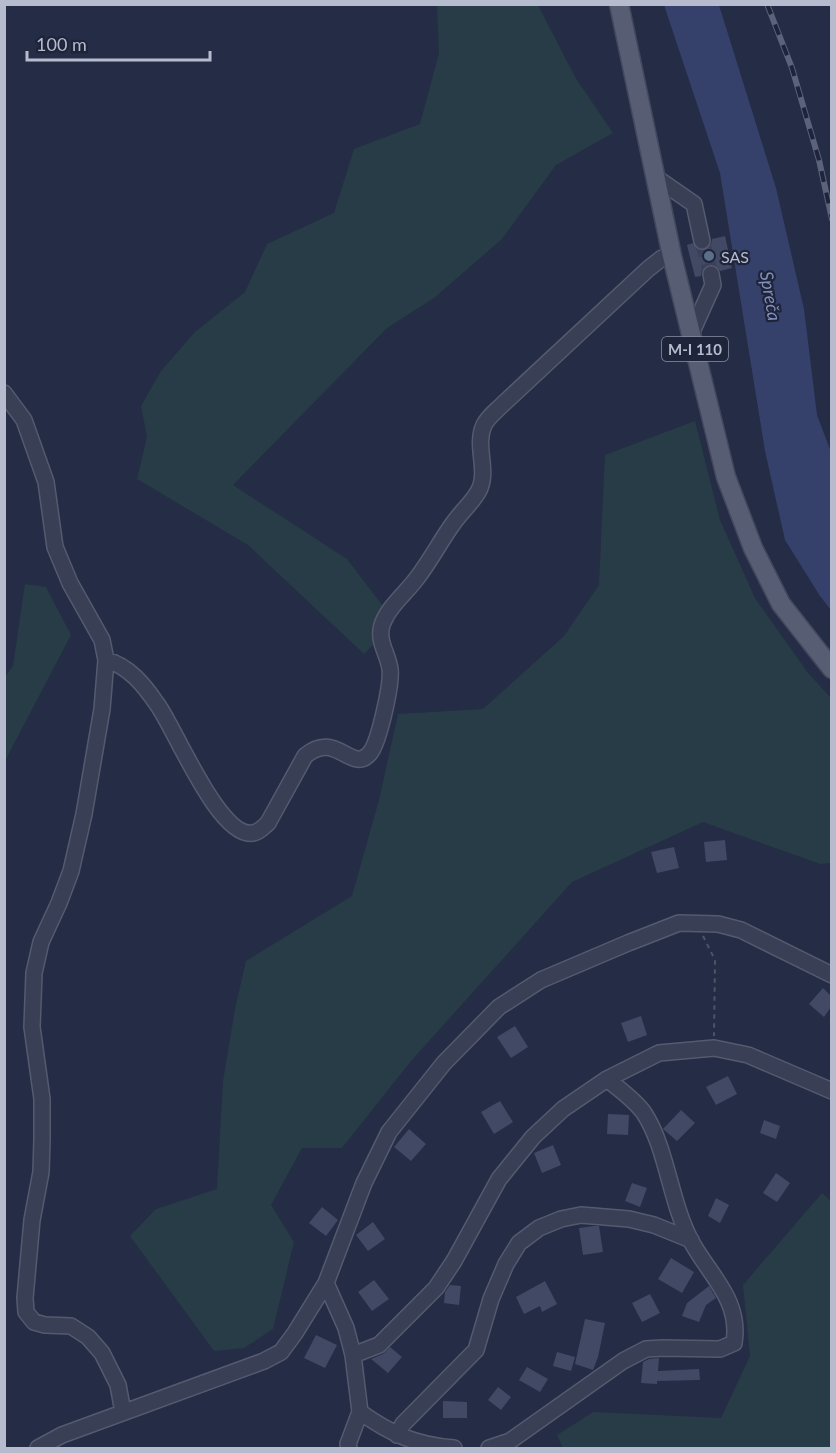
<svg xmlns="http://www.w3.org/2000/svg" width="836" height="1453" font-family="Lato,sans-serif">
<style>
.green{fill:#273c46}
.water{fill:#35416b}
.building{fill:#414965}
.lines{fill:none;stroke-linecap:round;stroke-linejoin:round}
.minor-tunnel{stroke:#3b415a;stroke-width:15;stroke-dasharray:15 8;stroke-linecap:butt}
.minor-casing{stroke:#555a6f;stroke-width:18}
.major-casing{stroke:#43485e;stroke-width:21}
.path{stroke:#455962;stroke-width:2;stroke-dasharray:4.5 4.5;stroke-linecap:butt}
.minor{stroke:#393f54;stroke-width:15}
.major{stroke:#575e74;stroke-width:18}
.rail-casing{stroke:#5b627c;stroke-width:6}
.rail{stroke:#1e243a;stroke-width:4;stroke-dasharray:11;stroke-linecap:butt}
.service-dot{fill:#5c6f8a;stroke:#1e243a;stroke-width:2}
.labels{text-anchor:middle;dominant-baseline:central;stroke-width:4.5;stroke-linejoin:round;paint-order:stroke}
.shield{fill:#1e243a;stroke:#898ea2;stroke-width:1.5}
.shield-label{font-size:15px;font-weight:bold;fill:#b7bbce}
.poi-label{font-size:16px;fill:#b7bbce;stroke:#1e243a;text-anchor:start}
.water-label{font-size:18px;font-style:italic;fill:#8390bb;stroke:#1e243a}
</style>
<rect width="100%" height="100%" fill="#252c45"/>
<!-- green -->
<path class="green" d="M 437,5 L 538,5 L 575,77 L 613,133 L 556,165 L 502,239 L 434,298 L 387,328 L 233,485 L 347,559 L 395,622 L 364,654 L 248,545 L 137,479 L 147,437 L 141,406 L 161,371 L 195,332 L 245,292 L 267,244 L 334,213 L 354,149 L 420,124 L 439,53 Z
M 695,421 L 720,520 L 755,598 L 808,673 L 831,698 L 831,863 L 820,864 L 703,822 L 572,882 L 411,1061 L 342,1148 L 302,1148 L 271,1205 L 294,1242 L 273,1329 L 244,1348 L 214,1351 L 130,1236 L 156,1209 L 217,1189 L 223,1081 L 235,1009 L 246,961 L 352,896 L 379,800 L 398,714 L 483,709 L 564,636 L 599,585 L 605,455 Z
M 25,584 L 46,587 L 71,635 L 5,761 L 5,677 L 13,666 Z
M 822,1193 L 832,1202 L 831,1448 L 563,1448 L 557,1435 L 593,1412 L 721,1418 L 750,1356 L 743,1285 Z"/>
<!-- water -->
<path class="water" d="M 664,5 L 719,5 L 776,188 L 804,309 L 817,415 L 831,452 L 831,610 L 820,596 L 785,540 L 765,451 L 720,173 Z"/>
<!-- building -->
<path class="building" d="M 725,236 L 732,268 L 720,271 L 715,265 L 709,265 L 702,270 L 701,276 L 695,277 L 687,245 L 693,243 L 698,250 L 705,250 L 711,245 L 712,239 Z
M 725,840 L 727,860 L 706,862 L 704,842 Z
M 674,847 L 679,868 L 657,873 L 651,852 Z
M 823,988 L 831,996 L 831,1007 L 824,1017 L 809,1004 Z
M 641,1016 L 647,1035 L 628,1042 L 621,1023 Z
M 515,1026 L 528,1047 L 511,1058 L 497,1037 Z
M 728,1076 L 737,1094 L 716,1105 L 706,1087 Z
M 500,1101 L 513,1122 L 494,1134 L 481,1112 Z
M 681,1110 L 695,1123 L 677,1141 L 663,1129 Z
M 608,1114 L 629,1115 L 628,1135 L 607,1134 Z
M 764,1120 L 780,1126 L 776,1139 L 760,1133 Z
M 409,1129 L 426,1144 L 411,1161 L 394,1147 Z
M 553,1145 L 561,1165 L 542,1173 L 534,1153 Z
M 776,1173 L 790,1183 L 777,1202 L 763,1193 Z
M 632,1183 L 647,1188 L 640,1207 L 625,1201 Z
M 716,1198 L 729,1205 L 720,1223 L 708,1216 Z
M 322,1207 L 338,1220 L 326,1236 L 309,1223 Z
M 373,1222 L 385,1239 L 368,1251 L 356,1235 Z
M 594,1226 L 599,1226 L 603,1252 L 583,1255 L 579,1228 Z
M 671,1258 L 694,1272 L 682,1293 L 658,1279 Z
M 374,1280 L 389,1299 L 372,1311 L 358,1292 Z
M 545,1281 L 557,1304 L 542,1312 L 540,1306 L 524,1314 L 516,1297 Z
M 450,1285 L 461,1286 L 459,1305 L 444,1303 L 445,1292 Z
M 709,1286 L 716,1298 L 706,1305 L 699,1322 L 682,1316 L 687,1303 Z
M 650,1294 L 660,1313 L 642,1322 L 632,1303 Z
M 585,1319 L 605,1323 L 598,1357 L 593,1370 L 575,1364 Z
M 316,1335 L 337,1345 L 325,1368 L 304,1358 Z
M 390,1347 L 402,1357 L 388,1373 L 371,1359 L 383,1354 Z
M 557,1352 L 575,1357 L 571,1371 L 553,1366 Z
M 659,1358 L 658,1371 L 699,1369 L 700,1380 L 657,1381 L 657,1384 L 641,1383 L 643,1362 L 649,1359 Z
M 527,1367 L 548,1379 L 540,1392 L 519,1380 Z
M 498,1387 L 511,1397 L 501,1410 L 488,1400 Z
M 443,1401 L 467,1402 L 467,1418 L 443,1418 Z"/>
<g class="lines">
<!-- minor-tunnel -->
<path class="minor-tunnel" d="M 702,241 L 711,274"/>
<defs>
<path id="minor" d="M 655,177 L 694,204 L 702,241
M 691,334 L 713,285 L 711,274
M 4,393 L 24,420 L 46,482 L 55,547 L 70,583 L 102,640 L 106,660 L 102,709 L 84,814 L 71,871 L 59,903 L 41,942 L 34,973 L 32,1027 L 42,1099 L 42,1139 L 41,1172 L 32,1220 L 25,1298 L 26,1312 L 34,1322 L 45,1325 L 71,1326 L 88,1337 L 102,1353 L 118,1385 L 123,1412
M 106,660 C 129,666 144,685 157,704 C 175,728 219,839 253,833 C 260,832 263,827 268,823 L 305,756 C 336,729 352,775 370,753 C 379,742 392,684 390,669 C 388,654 377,641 382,625 C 388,607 406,593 417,578 C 430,561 440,542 452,525 C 460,513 471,504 478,492 C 490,472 474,446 484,425 C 488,417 496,411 502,405 L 648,269 L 662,258 L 672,256
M 326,1283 L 346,1328 L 353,1355 L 360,1412 L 348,1444 L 349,1448
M 353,1355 L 379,1345 L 436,1288 L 454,1261 L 499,1179 L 533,1137 L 563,1109 L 607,1079 L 659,1053 L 714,1048 L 748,1055 L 832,1091
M 360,1412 C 391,1434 415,1445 454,1448
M 397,1435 L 403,1424 L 476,1350 L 491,1299 L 506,1264 L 519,1243 L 539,1228 L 561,1219 L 581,1215 L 629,1219 L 654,1225 L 691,1240
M 38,1448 L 62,1435 L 264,1361 L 281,1352 L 295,1333 L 326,1283 L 364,1183 L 389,1132 L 444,1063 L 499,1007 L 541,980 L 628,943 L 679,923 L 718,924 L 741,930 L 832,975
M 489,1448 L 510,1441 L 623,1361 L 646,1349 L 663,1348 L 720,1349 L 734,1343 C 741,1300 710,1276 691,1241 C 670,1202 667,1148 644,1113 C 635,1100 619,1089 607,1079"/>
<path id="major" d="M 619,4 L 672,256 L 726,477 L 753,548 L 781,604 L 832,669"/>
</defs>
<!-- minor casing -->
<use href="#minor" class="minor-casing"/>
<!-- major casing -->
<use href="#major" class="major-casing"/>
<!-- path -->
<path class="path" d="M 703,936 L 715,960 L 714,1036"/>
<!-- minor -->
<use href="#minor" class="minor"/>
<!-- major -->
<use href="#major" class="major"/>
<defs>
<path id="rail" d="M 767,4 L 792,68 L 819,160 L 832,219"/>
</defs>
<!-- rail casing -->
<use href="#rail" class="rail-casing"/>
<!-- rail -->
<use href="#rail" class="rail"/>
</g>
<!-- markers -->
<circle class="service-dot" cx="709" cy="256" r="6"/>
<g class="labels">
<!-- shield labels -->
<rect class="shield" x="662" y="337" width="66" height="24" rx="4.5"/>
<g class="shield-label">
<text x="695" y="349">M-I 110</text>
</g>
<!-- poi labels -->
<g class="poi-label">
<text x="721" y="256">SAS</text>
</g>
<!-- water labels -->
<g class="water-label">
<text transform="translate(771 296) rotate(80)">Spreča</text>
</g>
</g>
<!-- border -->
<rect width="836" height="1453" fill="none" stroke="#b7bbce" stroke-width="12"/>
<!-- scale -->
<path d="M27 51v9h183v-9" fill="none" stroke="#b7bbce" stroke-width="3"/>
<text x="36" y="51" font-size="18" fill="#b7bbce" stroke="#1e243a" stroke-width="4.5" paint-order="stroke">100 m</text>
</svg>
